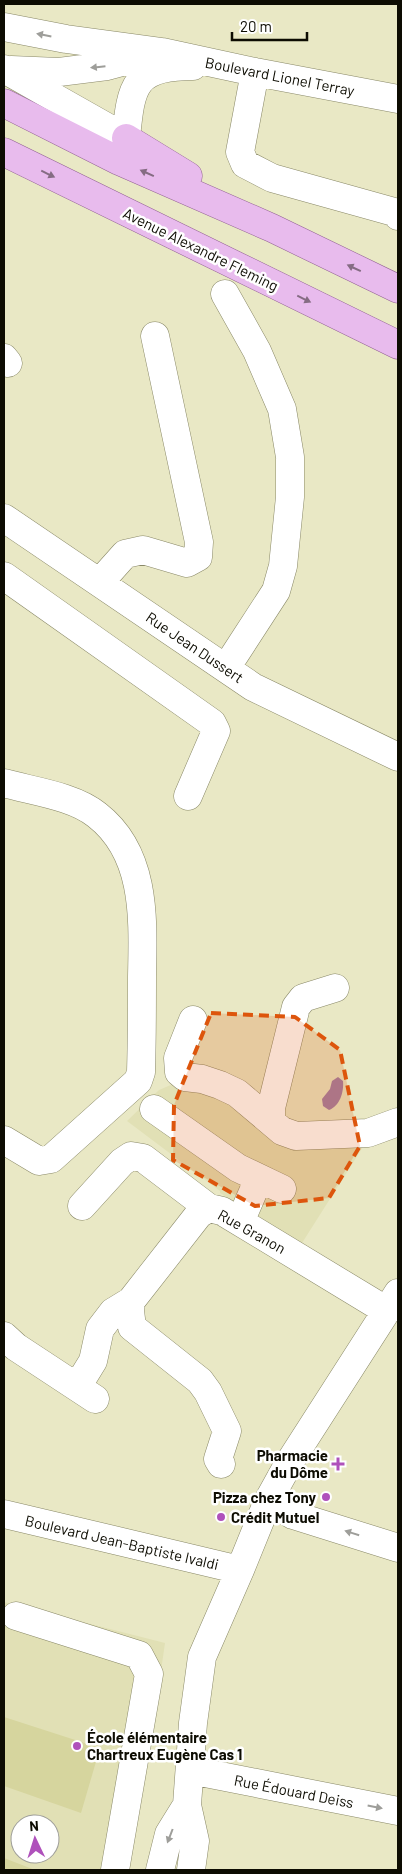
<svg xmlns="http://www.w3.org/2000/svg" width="402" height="1874" font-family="Barlow,sans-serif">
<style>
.built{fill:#e1e0b5;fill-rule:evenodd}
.green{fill:#d6d59e}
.water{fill:#a27da6}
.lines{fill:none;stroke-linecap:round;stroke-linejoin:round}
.minor-casing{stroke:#898867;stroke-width:29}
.major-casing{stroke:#916093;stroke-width:29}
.minor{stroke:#fff;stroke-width:28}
.major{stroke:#e8bbed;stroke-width:28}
.oneway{fill:#9e9e9a}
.oneway2{fill:#856c83}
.marked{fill:#dd550c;fill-opacity:0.2;stroke:#dd550c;stroke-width:4;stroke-dasharray:10 6;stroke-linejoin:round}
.poi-dot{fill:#af51bb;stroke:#fff;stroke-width:2}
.labels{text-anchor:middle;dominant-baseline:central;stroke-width:5;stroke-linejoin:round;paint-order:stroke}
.street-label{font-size:15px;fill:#0d0c02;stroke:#fff}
.poi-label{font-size:15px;font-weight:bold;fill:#0d0c02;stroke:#fff;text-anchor:end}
</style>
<rect width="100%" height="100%" fill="#e9e8c5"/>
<!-- built -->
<path class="built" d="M 191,1083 L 253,1116 L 368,1139 L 302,1243 L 220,1193 L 220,1191 L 127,1121 L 159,1090 L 173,1084 Z
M 4,1602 L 165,1643 L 146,1775 L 124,1870 L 4,1870 ZM 20,1824 L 50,1824 L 50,1854 L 20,1854 Z"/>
<!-- green -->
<path class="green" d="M 4,1717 L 100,1748 L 81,1813 L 4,1786 Z
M 4,1858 L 35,1870 L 4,1870 Z"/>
<!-- water -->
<path class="water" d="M 338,1077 L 343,1081 C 344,1092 340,1106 329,1110 L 323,1106 L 322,1099 L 330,1089 L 332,1081 Z"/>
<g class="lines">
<defs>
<path id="minor" d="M 4,27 L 66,39 L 162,52 L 255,72 L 398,99
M 4,69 L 126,138 C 131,85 134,66 193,66
M 11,70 L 59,72 L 107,66 L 148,55
M 255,72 L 240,152 L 245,164 L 272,178 L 394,212 L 398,216
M 225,294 L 257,351 L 282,409 L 290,457 L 290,497 L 283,566 L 276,591 L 226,668
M 4,358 L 8,363
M 4,518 L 253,687 L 398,757
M 4,576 L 212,723 L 216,731 L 188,796
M 100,582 L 125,554 L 143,550 L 187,563 L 198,557 L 199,542 L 155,336
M 4,783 C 32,791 74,796 97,815 C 147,854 143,920 142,977 C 142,1009 142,1040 141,1072 L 138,1081 L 51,1159 L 39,1161 L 4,1140
M 193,1020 L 178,1058 L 179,1072 L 185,1077 L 202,1079 L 220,1085 L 237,1093 L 282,1131 L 296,1136 L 368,1133 L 398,1122
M 154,1109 L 238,1168 L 282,1189
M 271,1121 L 271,1108 L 296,1007 L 303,998 L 335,988
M 82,1206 L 122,1162 L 131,1156 L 143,1158 L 209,1208
M 240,1222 L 259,1178
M 131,1301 L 130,1311 L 132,1327 L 200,1381 L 208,1392 L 227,1431 L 218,1459 L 221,1464
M 4,1336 L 16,1347 L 95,1399
M 77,1387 L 93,1361 L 100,1329 L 113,1312 L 131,1301 L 199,1214 L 209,1208 L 222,1211 L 387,1311
M 268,1501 L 293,1515 L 398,1548
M 4,1514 L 240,1570
M 16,1616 L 139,1655 L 149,1674 L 115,1870
M 190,1770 L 398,1811
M 160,1870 L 169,1834 L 187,1805
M 191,1870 L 195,1841 L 187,1805 L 193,1723 L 202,1657 L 240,1570 L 268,1501 L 289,1463 L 398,1293"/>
<path id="major" d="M 4,103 L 119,161 L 272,228 L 398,289
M 126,138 L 188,176
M 4,152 L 398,345"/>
</defs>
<!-- minor casing -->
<use href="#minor" class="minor-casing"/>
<!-- major casing -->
<use href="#major" class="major-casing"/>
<!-- minor -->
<use href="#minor" class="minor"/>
<!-- major -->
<use href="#major" class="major"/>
</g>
<!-- one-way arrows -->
<defs><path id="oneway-solid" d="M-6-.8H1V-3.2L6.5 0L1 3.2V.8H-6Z" transform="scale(1.25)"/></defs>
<g class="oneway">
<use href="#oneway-solid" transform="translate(44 35) rotate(-169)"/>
<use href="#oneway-solid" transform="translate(98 67) rotate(174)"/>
<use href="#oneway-solid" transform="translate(352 1533) rotate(-163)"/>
<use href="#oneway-solid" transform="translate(375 1807) rotate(11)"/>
<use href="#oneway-solid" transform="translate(170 1836) rotate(111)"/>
</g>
<g class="oneway2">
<use href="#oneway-solid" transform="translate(147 173) rotate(-156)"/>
<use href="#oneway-solid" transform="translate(48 174) rotate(26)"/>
<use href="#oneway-solid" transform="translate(354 268) rotate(-155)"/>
<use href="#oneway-solid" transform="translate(304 299) rotate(26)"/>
</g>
<!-- marked area -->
<path class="marked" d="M 211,1013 L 295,1017 L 340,1050 L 360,1146 L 329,1198 L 255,1206 L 173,1160 L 174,1105 Z"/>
<!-- markers -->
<g class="poi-dot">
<path d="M335.5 1456.5h5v5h5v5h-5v5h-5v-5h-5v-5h5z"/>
<circle cx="326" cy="1497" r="5"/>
<circle cx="221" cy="1517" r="5"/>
<circle cx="77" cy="1746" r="5"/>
</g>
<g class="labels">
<!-- street labels -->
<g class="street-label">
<text transform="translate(280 76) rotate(11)">Boulevard Lionel Terray</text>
<text transform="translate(201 249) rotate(26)">Avenue Alexandre Fleming</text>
<text transform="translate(195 647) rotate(34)">Rue Jean Dussert</text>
<text transform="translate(252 1231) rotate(29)">Rue Granon</text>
<text transform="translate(122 1542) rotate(13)">Boulevard Jean-Baptiste Ivaldi</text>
<text transform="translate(294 1791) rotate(11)">Rue Édouard Deiss</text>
</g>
<!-- poi labels -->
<g class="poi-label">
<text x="328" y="1455">Pharmacie<tspan x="328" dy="17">du Dôme</tspan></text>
<text x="316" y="1497">Pizza chez Tony</text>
<text x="231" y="1517" text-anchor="start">Crédit Mutuel</text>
<text x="87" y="1737" text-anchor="start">École élémentaire<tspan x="87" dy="17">Chartreux Eugène Cas 1</tspan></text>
</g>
</g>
<!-- border -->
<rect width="402" height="1874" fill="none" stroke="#0d0c02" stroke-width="10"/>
<!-- north arrow -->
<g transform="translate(35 1839) rotate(356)"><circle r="24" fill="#ffffff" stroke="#9e9e9a"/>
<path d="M0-4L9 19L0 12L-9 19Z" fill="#af51bb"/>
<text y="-8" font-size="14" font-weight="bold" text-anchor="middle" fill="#0d0c02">N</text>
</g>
<!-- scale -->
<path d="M232 32v8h75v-8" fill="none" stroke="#0d0c02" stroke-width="2.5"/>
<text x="240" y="32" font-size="15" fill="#0d0c02" stroke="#ffffff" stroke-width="4" paint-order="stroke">20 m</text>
</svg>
